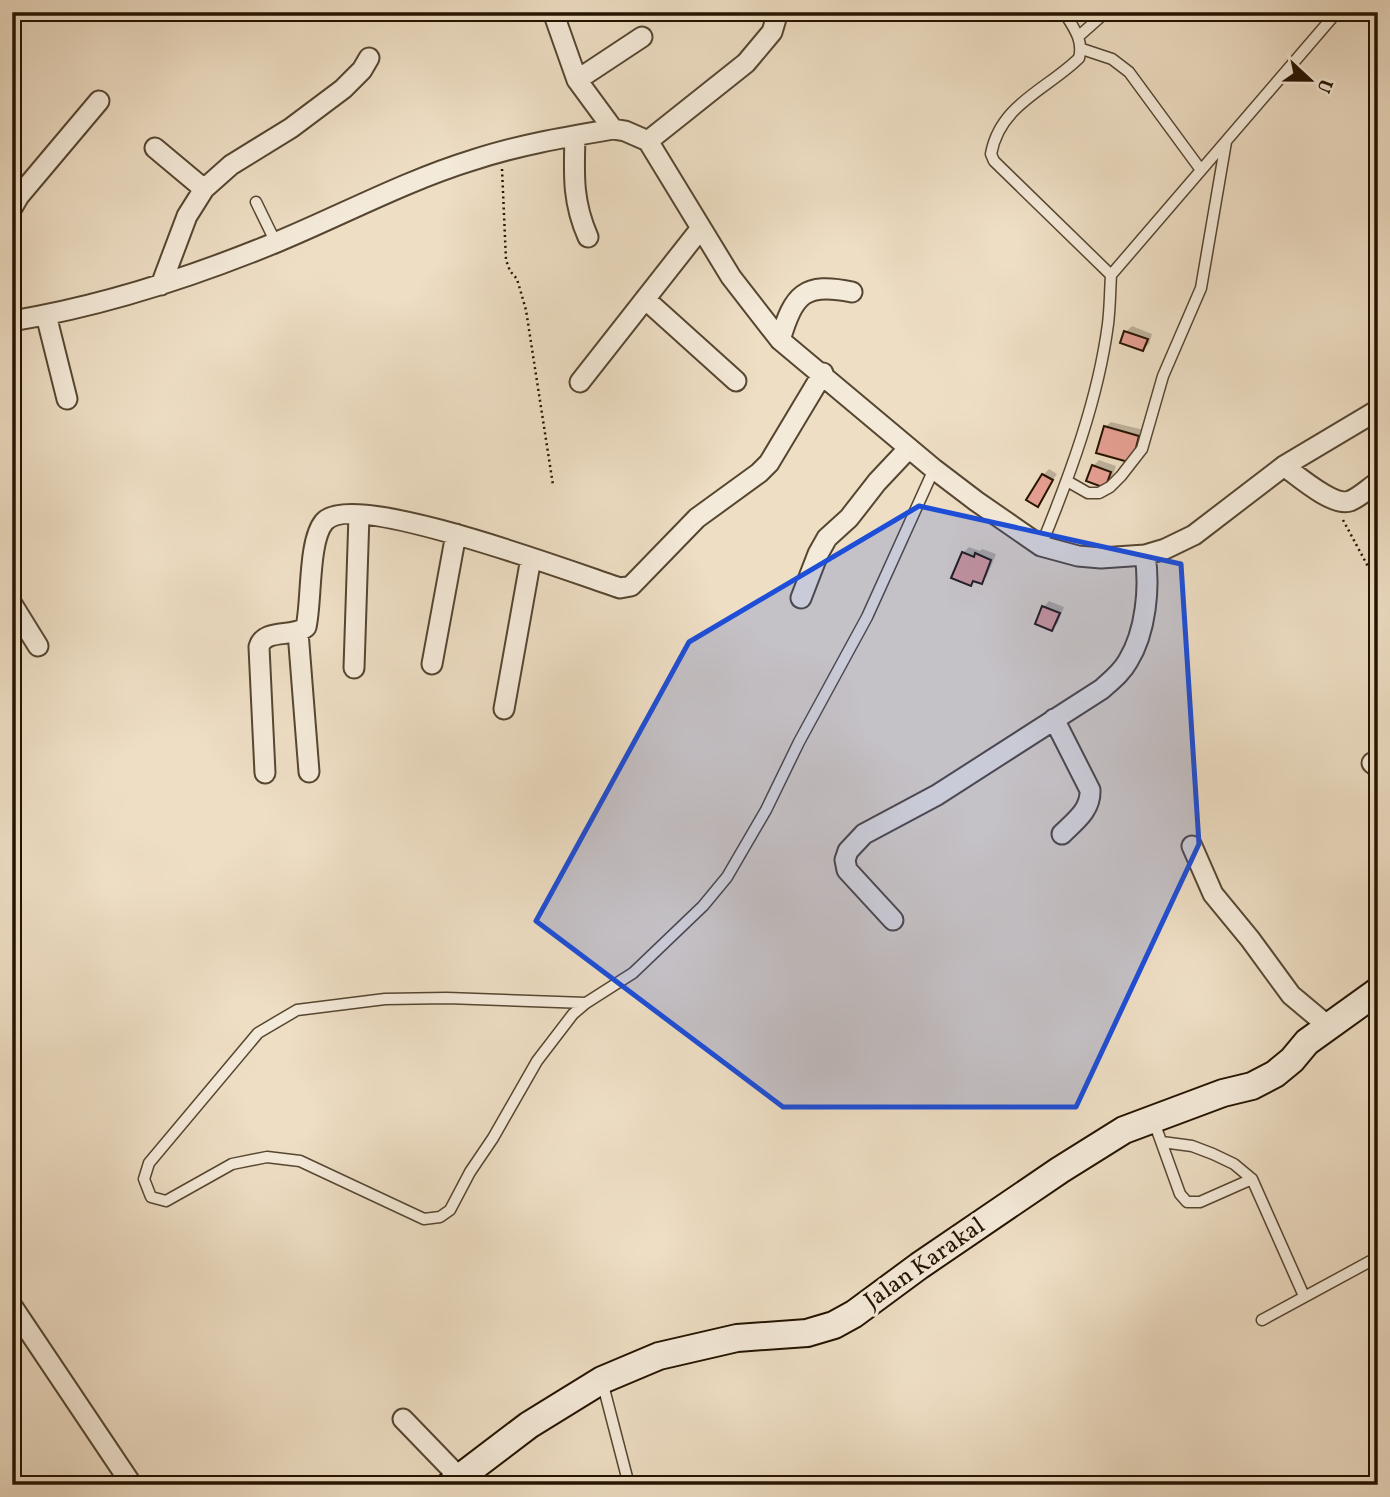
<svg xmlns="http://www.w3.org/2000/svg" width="1390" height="1497" font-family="Vollkorn,serif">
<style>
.shadow{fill:#0003}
.building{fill:#e7a093;stroke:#241300;stroke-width:2}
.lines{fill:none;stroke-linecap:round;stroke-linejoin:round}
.service-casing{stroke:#564631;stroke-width:13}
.minor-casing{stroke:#564631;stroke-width:23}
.secondary-casing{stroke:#241300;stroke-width:30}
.path{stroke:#241300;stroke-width:2.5;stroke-dasharray:2 3.5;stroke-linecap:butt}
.service{stroke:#f4ead9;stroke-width:10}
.minor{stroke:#f4ead9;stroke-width:19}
.secondary{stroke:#f4ead9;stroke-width:26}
.marked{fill:#1d4ed8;fill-opacity:0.2;stroke:#1d4ed8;stroke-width:5;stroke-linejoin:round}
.labels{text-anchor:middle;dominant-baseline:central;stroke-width:6;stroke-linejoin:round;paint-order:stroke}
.street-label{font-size:24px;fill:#241300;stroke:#f4ead9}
</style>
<rect width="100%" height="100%" fill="#eedec4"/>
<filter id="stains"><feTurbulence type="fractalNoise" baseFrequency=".00286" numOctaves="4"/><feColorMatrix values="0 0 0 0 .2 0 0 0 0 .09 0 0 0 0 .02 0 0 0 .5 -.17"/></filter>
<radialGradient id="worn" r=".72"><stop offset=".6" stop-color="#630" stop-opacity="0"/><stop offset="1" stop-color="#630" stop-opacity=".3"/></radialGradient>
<!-- shadow -->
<path class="shadow" d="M 1132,326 L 1152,334 L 1149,344 L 1143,349 L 1126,332 Z
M 1111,422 L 1144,430 L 1138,455 L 1105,427 Z
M 1099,460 L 1116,466 L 1111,481 L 1105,486 L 1093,466 Z
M 1049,469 L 1057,474 L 1037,504 L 1043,475 Z
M 969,547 L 980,551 L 982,549 L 996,554 L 987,576 L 981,582 L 975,580 L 971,584 L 963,553 Z
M 1049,601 L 1064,607 L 1058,623 L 1052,629 L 1044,607 Z"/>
<!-- building -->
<path class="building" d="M 1124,331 L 1148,339 L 1143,351 L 1120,343 Z
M 1104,426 L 1139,436 L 1132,463 L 1096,453 Z
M 1092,465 L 1111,472 L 1105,488 L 1086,481 Z
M 1042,474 L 1053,480 L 1038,507 L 1026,500 Z
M 962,552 L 974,557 L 975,553 L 991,560 L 982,584 L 973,581 L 971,586 L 951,578 Z
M 1042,606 L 1060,613 L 1052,631 L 1035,624 Z"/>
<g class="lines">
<defs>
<path id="service" d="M 1064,12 C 1073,27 1084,40 1079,58 C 1048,89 1000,104 991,154 L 994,161 L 1111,275
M 1079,36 L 1106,12
M 1082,49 L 1112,59 L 1129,72 L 1201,170
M 256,202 L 276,243
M 1067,481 L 1088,493 L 1099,493 L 1110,487 L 1121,476 L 1142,449 L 1163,376 L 1201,288 L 1226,142
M 1041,546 C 1070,475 1098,400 1108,324 C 1110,308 1110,291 1111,275 L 1337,12
M 586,1003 L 447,998 L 385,999 L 297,1010 L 258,1033 L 149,1163 L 144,1179 L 151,1197 L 166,1201 L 232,1164 L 267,1157 L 300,1161 L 424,1219 L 440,1217 L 450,1210 L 470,1172 L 493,1138 L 537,1061 L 573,1014 L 586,1003 L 633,973 L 703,906 L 727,877 L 766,810 L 799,742 L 867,617 L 934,469
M 1154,1122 L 1180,1194 L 1187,1202 L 1200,1202 L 1252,1179
M 1162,1142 L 1192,1146 L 1213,1154 L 1234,1164 L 1252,1179 L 1304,1296
M 1262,1320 L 1378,1257
M 602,1381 L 629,1485"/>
<path id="minor" d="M 553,12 L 577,80 L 613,129
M 577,80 L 642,37
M 575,136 C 574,173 572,201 588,237
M 648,141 L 746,63 L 772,32 L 778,12
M 155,148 L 204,189
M 12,208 L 19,196 L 99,101
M 161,285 L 187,216 L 204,189 L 231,165 L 291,128 L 343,89 L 362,70 L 369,58
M 645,299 L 736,381
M 46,315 L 67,399
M 12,321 C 103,306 192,277 277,242 C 342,215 405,181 473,160 C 518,145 566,137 613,129 L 625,131 L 648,141 L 731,277 L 780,340 L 934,469 L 976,501 L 1041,546 L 1078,556 L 1101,558 L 1145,555 L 1165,549 L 1194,535 L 1284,466 L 1378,410
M 780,340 C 794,294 804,282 852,292
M 580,382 L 701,228
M 1284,466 C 1298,476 1333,507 1350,501 C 1360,497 1369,488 1378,482
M 801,598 L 818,554 L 827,538 L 849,518 L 877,482 L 909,448
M 12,604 L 38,646
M 298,632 L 309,772
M 432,664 L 456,534
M 354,668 L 359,515
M 504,709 L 531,558
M 1054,719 L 1090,790 C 1091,810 1075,821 1062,834
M 1372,763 L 1378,768
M 265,773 L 259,647 C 264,628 293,638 306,627 C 312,601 308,541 324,522 C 352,489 577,574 620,588 L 631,586 L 697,518 L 759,473 L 769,463 L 823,373
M 1192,846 L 1213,894 L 1250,939 L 1291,995 L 1328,1026
M 893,920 L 847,870 L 845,860 L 848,851 L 864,834 L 937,795 L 1102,689 C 1112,680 1122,672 1128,661 C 1146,632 1150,587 1145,555
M 12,1306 L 132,1485
M 403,1419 L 459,1477"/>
<path id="secondary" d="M 450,1485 L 529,1425 L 602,1380 L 659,1356 L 737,1338 L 807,1333 L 834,1325 L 854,1314 L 919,1266 L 1060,1170 L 1124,1130 L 1223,1093 L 1252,1086 L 1275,1074 L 1292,1060 L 1307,1042 L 1378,991"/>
</defs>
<!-- service casing -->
<use href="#service" class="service-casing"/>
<!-- minor casing -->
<use href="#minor" class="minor-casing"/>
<!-- secondary casing -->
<use href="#secondary" class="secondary-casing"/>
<!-- path -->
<path class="path" d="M 502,169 L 506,260 L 510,271 L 517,279 L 526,310 L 553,485
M 1343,520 L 1378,585"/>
<!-- service -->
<use href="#service" class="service"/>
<!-- minor -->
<use href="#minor" class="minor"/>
<!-- secondary -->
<use href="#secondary" class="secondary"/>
</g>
<!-- marked area -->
<path class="marked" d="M 919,506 L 1181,564 L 1199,844 L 1076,1107 L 783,1107 L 536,921 L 689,642 Z"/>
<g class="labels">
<!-- street labels -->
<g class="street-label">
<text transform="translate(925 1264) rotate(-35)">Jalan Karakal</text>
</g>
</g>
<!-- margin -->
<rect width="1390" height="1497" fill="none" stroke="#eedec4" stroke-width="42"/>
<rect x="14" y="14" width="1362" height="1469" fill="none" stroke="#241300" stroke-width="3.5"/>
<rect x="21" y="21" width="1348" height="1455" fill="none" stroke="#241300" stroke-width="2"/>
<!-- north arrow -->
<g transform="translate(1310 80) rotate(112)" stroke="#f4ead9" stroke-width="5" paint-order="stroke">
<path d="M0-5L12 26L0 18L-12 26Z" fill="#241300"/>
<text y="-10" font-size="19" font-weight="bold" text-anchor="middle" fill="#241300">U</text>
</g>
<rect width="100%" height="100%" filter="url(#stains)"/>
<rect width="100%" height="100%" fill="url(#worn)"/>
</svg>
